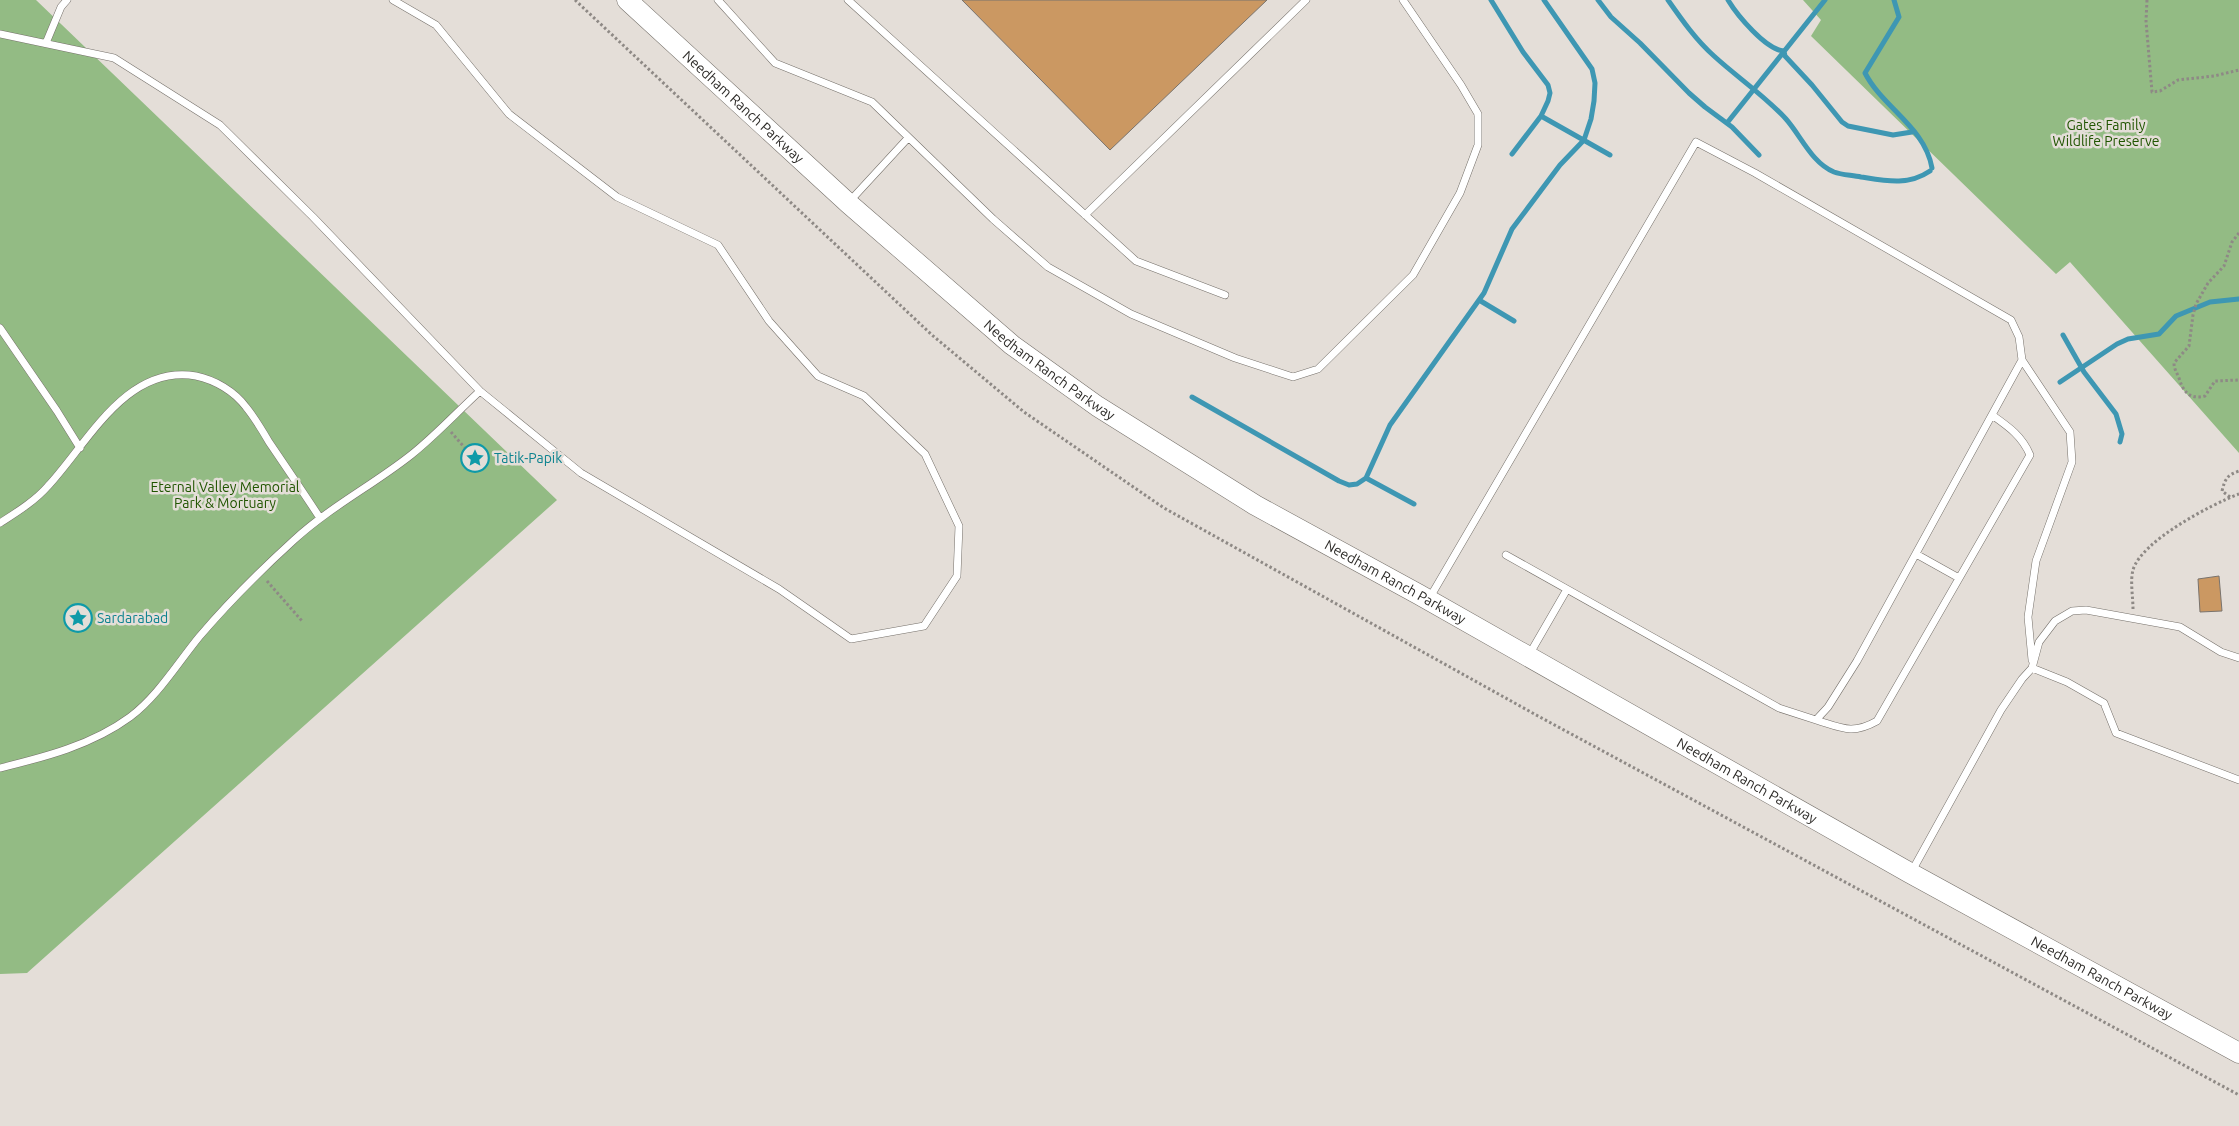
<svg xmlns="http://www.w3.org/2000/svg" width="2239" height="1126" font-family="Ubuntu,sans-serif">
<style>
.green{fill:#93bb84}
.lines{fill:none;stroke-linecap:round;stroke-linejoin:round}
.stream{stroke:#3e97b3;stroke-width:5}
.building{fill:#cb9862;stroke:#79736d}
.lane-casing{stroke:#75706a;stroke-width:8}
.secondary-casing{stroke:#75706a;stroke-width:21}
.path{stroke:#8e8985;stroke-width:3;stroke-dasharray:2.5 2.5;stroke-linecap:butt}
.lane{stroke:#fff;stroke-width:7}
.secondary{stroke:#fff;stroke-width:20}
.labels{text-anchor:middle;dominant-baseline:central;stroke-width:5;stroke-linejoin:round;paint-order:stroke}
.street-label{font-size:14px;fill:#2d2b28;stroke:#e4ded8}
.park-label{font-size:14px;fill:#205500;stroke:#e4ded8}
.culture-label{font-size:14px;fill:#0d838f;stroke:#e4ded8;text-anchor:start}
</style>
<rect width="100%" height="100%" fill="#e4ded8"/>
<!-- green -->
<path class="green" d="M 0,0 L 36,0 L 557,500 L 27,973 L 0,974 Z
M 1803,0 L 2239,0 L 2239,453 L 2070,262 L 2056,274 L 1811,36 L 1821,20 Z"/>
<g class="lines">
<!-- stream -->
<path class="stream" d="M 1491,0 L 1523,52 L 1548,85 L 1550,93 L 1548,101 L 1541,116 L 1512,154
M 1598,0 L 1611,17 L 1640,43 L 1689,93 L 1705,107 L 1732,127 L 1759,155
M 1668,0 C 1682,20 1696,40 1714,56 C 1738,78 1764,95 1786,119 C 1801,136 1812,163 1834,172 C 1842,175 1852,175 1861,177 C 1886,181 1908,186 1930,171
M 1728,0 C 1737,15 1766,50 1784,51 L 1785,56 L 1812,85 L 1842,122 L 1848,126 L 1893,135 L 1912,132
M 1894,0 L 1899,17 L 1865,73 C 1883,108 1925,127 1932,168
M 1541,116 L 1610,155
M 1727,123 L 1825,0
M 1479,300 L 1514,321
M 2063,335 L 2084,372 L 2116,414 L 2122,434 L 2120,442
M 2060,382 L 2117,344 L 2128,339 L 2159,334 L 2176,316 L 2210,302 L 2239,299
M 1192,397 L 1339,481 L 1349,485 L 1357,484 L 1366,478 L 1390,425 L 1484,293 L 1512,229 L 1560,165 L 1584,140 L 1591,119 L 1594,101 L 1595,83 L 1592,69 L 1544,0
M 1366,478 L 1414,504"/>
</g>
<!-- building -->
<path class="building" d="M 962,0 L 1267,0 L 1110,150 Z
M 2219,576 L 2222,611 L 2200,612 L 2198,579 Z"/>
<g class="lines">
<defs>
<path id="lane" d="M 718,0 L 775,63 L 872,102 L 993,219 L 1048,267 L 1131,314 L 1235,358 L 1293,377 L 1318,369 L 1413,275 L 1460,193 L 1478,145 L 1478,114 L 1461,85 L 1403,0
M 848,0 L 1136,261 L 1225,295
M 0,34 L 114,58 L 220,125 L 313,217 L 480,391 L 581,473 L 779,589 L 851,639 L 924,626 L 957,576 L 959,526 L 925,454 L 864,396 L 818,376 L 769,321 L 718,245 L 617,197 L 509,114 L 436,25 L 393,0
M 46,43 L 61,7 L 67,0
M 849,202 L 908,138
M 1085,215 L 1306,0
M 0,328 L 57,411 L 80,448
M 2022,360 L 2070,432 L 2072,462 L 2036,561 L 2028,617 L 2032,660
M 0,523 C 17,512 35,501 48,486 C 88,443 126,364 196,376 C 215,380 234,391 246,407 C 255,418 262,430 269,442 C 286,467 303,492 320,518
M 1916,554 L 1959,578
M 1429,599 L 1696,142 L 1755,173 L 2011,320 L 2019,337 L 2022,360 L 1857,661 L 1828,707 L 1816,720 L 1779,708 L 1506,555
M 1529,655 L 1566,591
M 2032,668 L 2067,682 L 2104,703 L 2116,733 L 2239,780
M 1816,720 C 1842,728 1852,735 1877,721 L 2030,455 C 2022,436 2009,427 1992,415
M 0,768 C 45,757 92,745 130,717 C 157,697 177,664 199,637 C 228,603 261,570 294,540 C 330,507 373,485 411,455 C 435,436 457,412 480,391
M 1912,871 L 2001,710 L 2022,679 L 2032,668 L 2039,642 L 2055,621 L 2072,611 L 2086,610 L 2180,627 L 2221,652 L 2239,658"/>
<g id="secondary">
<path id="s1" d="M 627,0 L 848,203 L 1012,345 L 1097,406 L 1255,505 L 1418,594 L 1910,873 L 2239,1053"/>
</g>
</defs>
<!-- lane casing -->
<use href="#lane" class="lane-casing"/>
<!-- secondary casing -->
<use href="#secondary" class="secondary-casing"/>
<!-- path -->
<path class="path" d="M 575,0 L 932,335 L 1024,412 L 1164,508 L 1538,716 L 2239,1095
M 2147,0 L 2146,21 L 2152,92 L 2160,91 L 2178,80 L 2214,76 L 2239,70
M 2239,233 L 2232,242 L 2224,266 L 2208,283 L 2196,304 L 2193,315 L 2189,346 L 2174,363 C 2174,369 2177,373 2179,378 C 2183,391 2189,400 2205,396 L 2215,381 L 2239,380
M 451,432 L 471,455
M 2230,497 L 2222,491 C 2225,479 2227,475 2239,471
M 267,581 L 302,621
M 2133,609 C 2133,597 2130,581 2133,570 C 2141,541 2212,504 2239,494"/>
<!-- lane -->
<use href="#lane" class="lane"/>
<!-- secondary -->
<use href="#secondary" class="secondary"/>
</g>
<!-- icons -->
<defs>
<symbol id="sight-ring" viewBox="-11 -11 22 22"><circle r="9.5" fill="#e4ded8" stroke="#0f9aa8" stroke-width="1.5"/><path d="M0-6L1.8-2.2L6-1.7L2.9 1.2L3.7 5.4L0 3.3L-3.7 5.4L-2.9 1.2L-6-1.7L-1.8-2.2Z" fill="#0f9aa8"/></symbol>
</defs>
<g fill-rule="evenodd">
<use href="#sight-ring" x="459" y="442" width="32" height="32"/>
<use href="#sight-ring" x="62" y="602" width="32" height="32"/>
</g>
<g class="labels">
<!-- street labels -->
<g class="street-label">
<text stroke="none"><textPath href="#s1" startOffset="158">Needham Ranch Parkway</textPath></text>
<text stroke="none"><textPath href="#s1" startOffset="562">Needham Ranch Parkway</textPath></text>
<text stroke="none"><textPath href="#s1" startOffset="968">Needham Ranch Parkway</textPath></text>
<text stroke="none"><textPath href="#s1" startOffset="1372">Needham Ranch Parkway</textPath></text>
<text stroke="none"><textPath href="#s1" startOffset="1778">Needham Ranch Parkway</textPath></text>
</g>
<!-- park labels -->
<g class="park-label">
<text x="2106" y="125">Gates Family<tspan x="2106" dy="16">Wildlife Preserve</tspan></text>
<text x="225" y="487">Eternal Valley Memorial<tspan x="225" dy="16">Park &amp; Mortuary</tspan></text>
</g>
<!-- culture labels -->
<g class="culture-label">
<text x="494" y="458">Tatik-Papik</text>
<text x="97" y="618">Sardarabad</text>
</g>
</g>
</svg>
